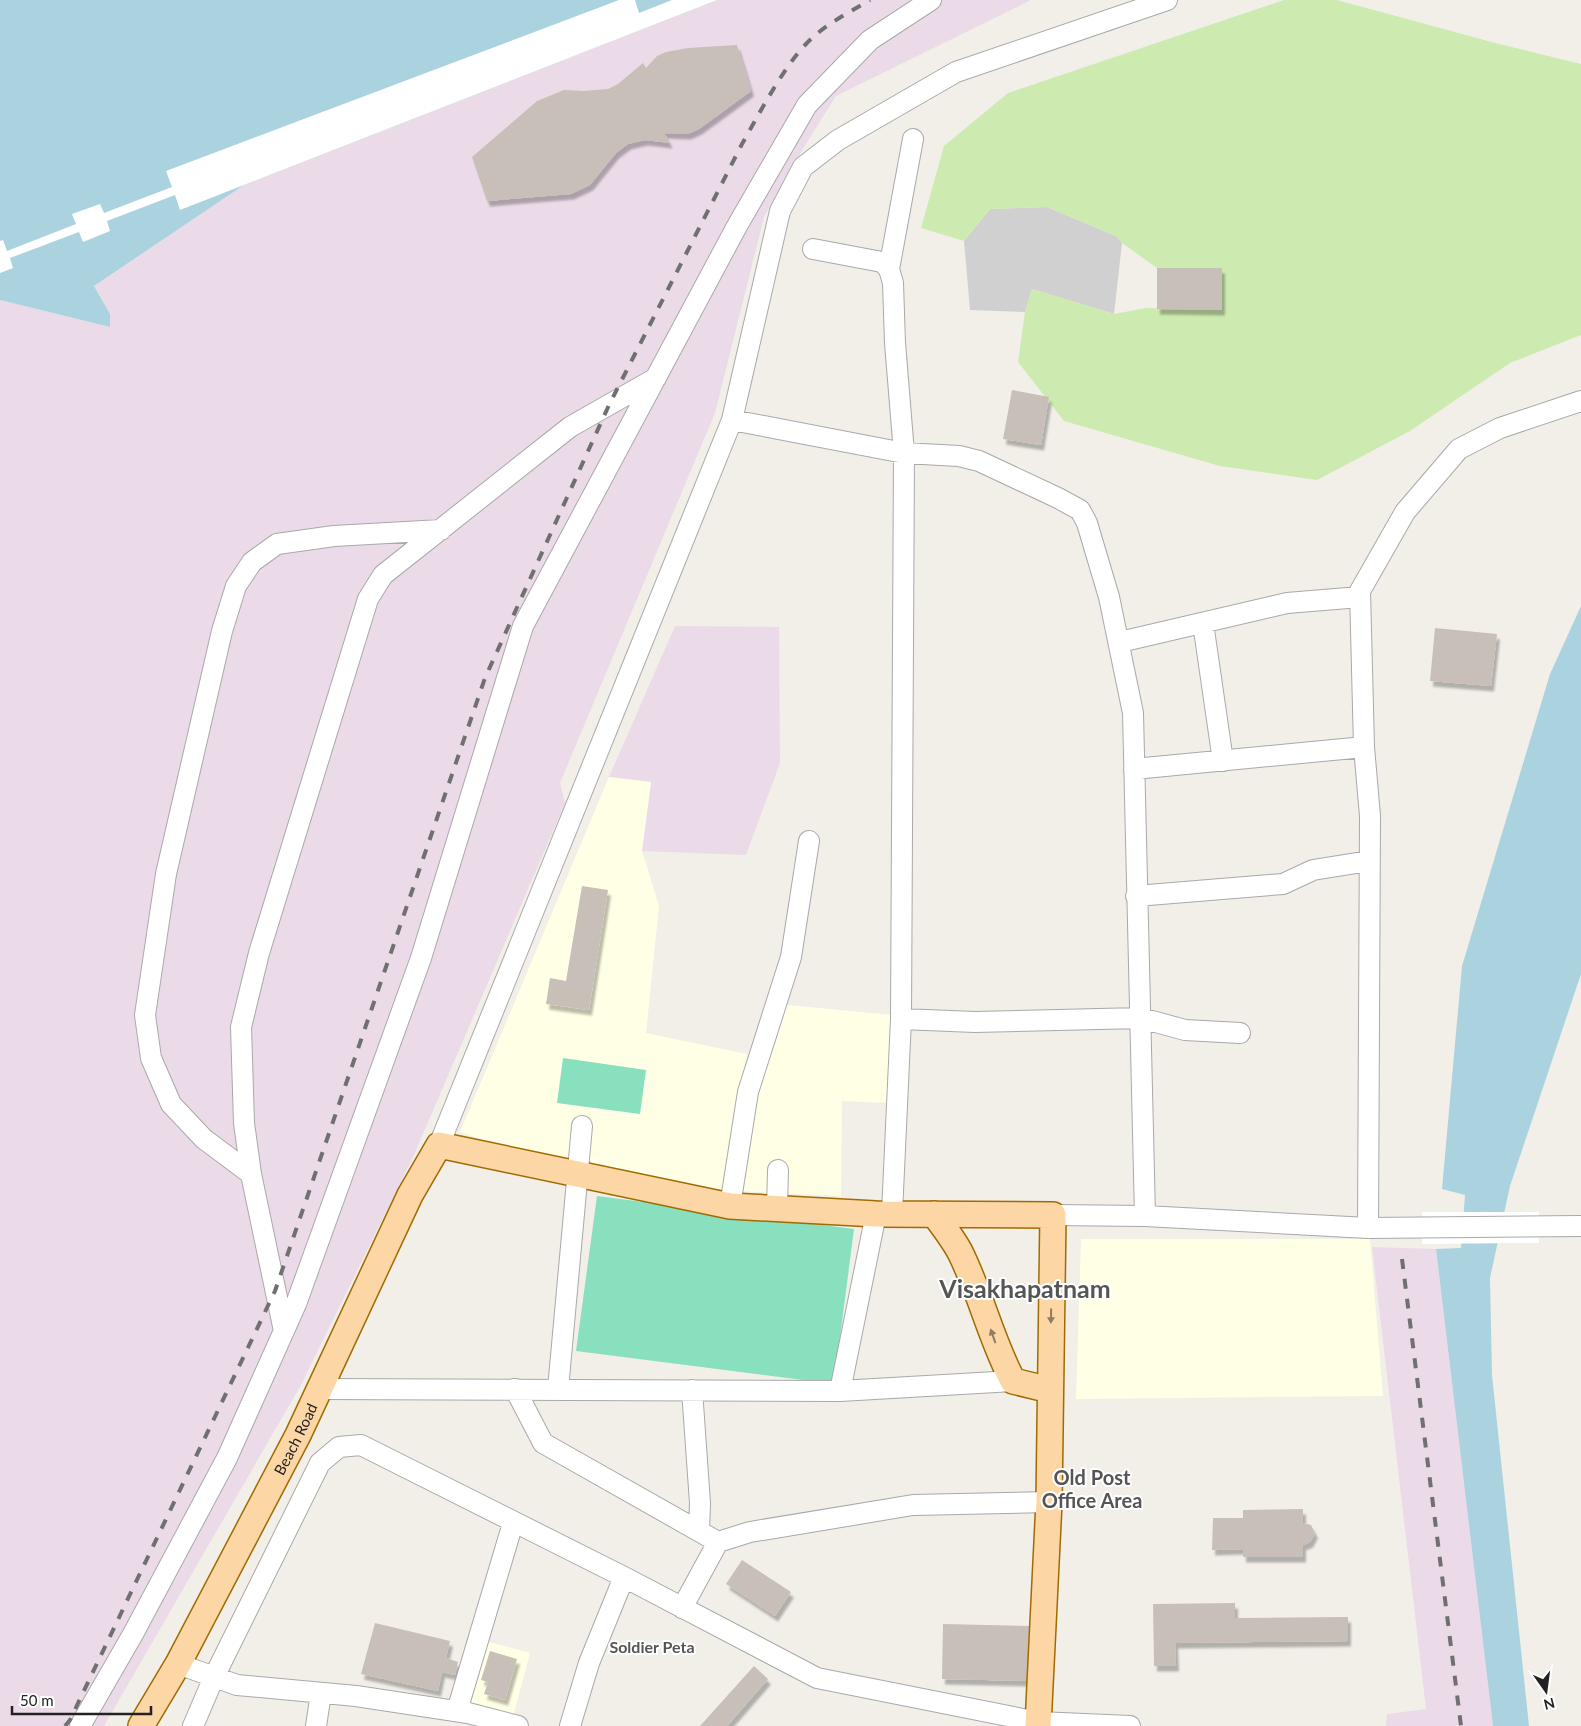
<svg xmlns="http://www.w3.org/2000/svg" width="1581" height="1726" font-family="Lato,sans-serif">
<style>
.industrial{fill:#ebdbe8}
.education{fill:#ffffe5}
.religious{fill:#d0d0d0}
.grass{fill:#cdebb0}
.pitch{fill:#88e0be}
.water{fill:#aad3df}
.pier{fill:#fff}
.building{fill:#c7bfb8;filter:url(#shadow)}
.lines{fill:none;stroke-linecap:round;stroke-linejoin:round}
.minor-casing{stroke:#a9a9a9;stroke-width:22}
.major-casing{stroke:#a06b00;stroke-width:28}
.minor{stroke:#fff;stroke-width:20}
.major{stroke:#fcd6a4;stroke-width:25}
.rail{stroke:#707070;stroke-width:4;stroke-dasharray:10 10;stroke-linecap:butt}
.oneway{fill:#8f7c63}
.labels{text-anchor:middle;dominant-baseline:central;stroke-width:4;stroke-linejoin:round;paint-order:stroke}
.street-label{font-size:15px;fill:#222;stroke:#fff}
.neighbourhood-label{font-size:16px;font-weight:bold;fill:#555;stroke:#fff}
.district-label{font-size:20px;font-weight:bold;fill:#555;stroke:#fff}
.town-label{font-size:25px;font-weight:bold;fill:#555;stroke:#fff}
</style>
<defs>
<filter id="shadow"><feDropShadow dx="3" dy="5.5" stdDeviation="1" flood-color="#0004"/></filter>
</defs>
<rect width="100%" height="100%" fill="#f2efe9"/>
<!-- industrial -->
<path class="industrial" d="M 717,0 L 1031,0 L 836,96 L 804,147 L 764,217 L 715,413 L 560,783 L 565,803 L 414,1155 L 301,1385 L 104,1726 L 0,1726 L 0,300 L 110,327 L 110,314 L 94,286 L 244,185 Z
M 675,626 L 779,627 L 780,763 L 746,855 L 642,851 L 651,782 L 609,777 Z
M 1372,1247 L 1436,1249 L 1493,1726 L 1386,1726 L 1387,1714 L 1426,1709 Z"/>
<!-- education -->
<path class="education" d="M 609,777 L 651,782 L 642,851 L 659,906 L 646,1033 L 747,1054 L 726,1191 L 531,1156 L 460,1132 Z
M 787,1005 L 893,1015 L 888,1103 L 842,1101 L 841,1196 L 738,1191 L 753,1097 Z
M 1081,1239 L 1370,1239 L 1383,1396 L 1076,1399 Z
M 483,1640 L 530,1653 L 513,1717 L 464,1706 Z"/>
<!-- religious -->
<path class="religious" d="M 1047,207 L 1116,236 L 1122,243 L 1114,314 L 1032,289 L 1025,312 L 970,310 L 964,241 L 990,209 Z"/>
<!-- grass -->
<path class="grass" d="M 1284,0 L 1337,0 L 1499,44 L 1581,64 L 1581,335 L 1510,363 L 1410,431 L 1317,480 L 1220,466 L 1064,421 L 1018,362 L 1025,312 L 1032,289 L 1114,314 L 1146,308 L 1222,310 L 1222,268 L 1157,268 L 1122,243 L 1116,236 L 1047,207 L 990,209 L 964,241 L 921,228 L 944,146 L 1008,93 Z"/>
<!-- pitch -->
<path class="pitch" d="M 563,1058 L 646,1070 L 640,1114 L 557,1103 Z
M 597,1196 L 854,1229 L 834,1384 L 576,1351 Z"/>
<!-- water -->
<path class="water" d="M 0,0 L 717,0 L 244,185 L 94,286 L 110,314 L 110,327 L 0,300 Z
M 1581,606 L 1581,974 L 1510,1186 L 1490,1278 L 1492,1375 L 1529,1726 L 1493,1726 L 1436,1249 L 1461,1248 L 1465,1195 L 1442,1189 L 1462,966 L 1550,674 Z"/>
<!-- pier -->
<path class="pier" d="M 619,0 L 635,0 L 639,13 L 672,0 L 717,0 L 180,210 L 175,195 L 107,221 L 110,231 L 83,242 L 79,232 L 10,258 L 13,268 L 0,273 L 0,241 L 3,240 L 7,251 L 76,224 L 72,214 L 100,204 L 104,213 L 172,187 L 166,171 Z
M 1422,1212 L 1539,1212 L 1539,1243 L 1422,1244 Z"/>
<!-- building -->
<path class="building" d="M 737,45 L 751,91 L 699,129 L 688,134 L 664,133 L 670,143 L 645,140 L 628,144 L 616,153 L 590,185 L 571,194 L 487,201 L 472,157 L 537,101 L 564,90 L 584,91 L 608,89 L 618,84 L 643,63 L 646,68 L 657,56 L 666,52 L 688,48 Z
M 1157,268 L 1222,268 L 1222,310 L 1157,309 Z
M 1012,390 L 1049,397 L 1041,445 L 1003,439 Z
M 1435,628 L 1497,634 L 1491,686 L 1430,681 Z
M 582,886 L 608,890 L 589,1010 L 546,1004 L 550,978 L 566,981 Z
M 1303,1509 L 1303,1523 L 1311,1525 L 1315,1533 L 1310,1542 L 1303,1545 L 1303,1557 L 1243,1557 L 1243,1549 L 1212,1550 L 1213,1518 L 1243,1518 L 1243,1510 Z
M 742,1560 L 791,1592 L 775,1616 L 726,1584 Z
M 1235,1603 L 1235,1618 L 1348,1617 L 1348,1641 L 1175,1643 L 1176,1666 L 1154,1666 L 1153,1604 Z
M 375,1623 L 450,1641 L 446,1658 L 458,1662 L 455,1675 L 442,1672 L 438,1691 L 361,1674 Z
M 943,1624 L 1029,1626 L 1028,1681 L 942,1679 Z
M 490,1651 L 517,1659 L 505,1700 L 484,1694 L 488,1682 L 481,1680 Z
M 754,1666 L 768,1679 L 727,1726 L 700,1726 Z"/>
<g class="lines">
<defs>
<path id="minor" d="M 813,249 L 882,262 L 889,269 L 893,283 L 895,343 L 904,453 L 901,1019 L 892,1213
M 889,269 L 913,139
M 732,420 L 904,453 L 959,456 L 979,461 L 1058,498 L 1080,510 L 1087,523 L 1109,597 L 1133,713 L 1145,1216
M 1203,623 L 1223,761
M 1120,642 L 1287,603 L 1360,597
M 1134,769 L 1364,747
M 1136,896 L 1283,884 L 1313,870 L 1369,861
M 901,1019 L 975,1022 L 1141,1018 L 1185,1030 L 1240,1033
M 439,1145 L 732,420 L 780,211 L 803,167 L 838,140 L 956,72 L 1167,0
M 251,1174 L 204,1139 L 171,1104 L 151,1058 L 145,1015 L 166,874 L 222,631 L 236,586 L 252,562 L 277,544 L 334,536 L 441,530
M 730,1206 L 748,1092 L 791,957 L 809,841
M 777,1208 L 778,1170
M 1053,1215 L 1145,1216 L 1368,1228 L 1581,1226
M 1368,1228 L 1370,816 L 1364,747 L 1360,591 L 1405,512 L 1459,449 L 1500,428 L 1581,401
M 284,1331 L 251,1174 L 244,1123 L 241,1027 L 259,953 L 368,599 L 383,575 L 570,427 L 656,378
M 320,1389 L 840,1391 L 1013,1381
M 515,1389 L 543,1443 L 718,1542
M 558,1389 L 582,1126
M 692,1390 L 700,1503 L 699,1531
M 840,1391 L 876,1214
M 682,1608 L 718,1542 L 750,1532 L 913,1505 L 1049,1502
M 178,1664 L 237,1685 L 356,1696 L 468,1713 L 518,1726
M 457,1711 L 513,1523
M 80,1726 L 133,1634 L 227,1458 L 296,1304 L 421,958 L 523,626 L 737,226 L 807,105 L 870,40 L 931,0
M 193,1726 L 214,1677 L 320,1463 L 339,1447 L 361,1445 L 624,1577 L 817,1678 L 1038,1722 L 1130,1726
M 316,1726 L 321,1693
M 570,1726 L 589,1663 L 624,1577"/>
<g id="major">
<path d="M 934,1214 C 943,1226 953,1239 960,1252 C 981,1294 991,1340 1013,1381 L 1050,1390"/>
<path id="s1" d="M 141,1726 L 178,1664 L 298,1435 L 410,1195 L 439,1145 L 730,1206 L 876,1214 L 1053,1215 L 1049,1502 L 1038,1726"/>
</g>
</defs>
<!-- minor casing -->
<use href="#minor" class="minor-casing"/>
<!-- major casing -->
<use href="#major" class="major-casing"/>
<!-- minor -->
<use href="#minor" class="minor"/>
<!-- major -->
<use href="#major" class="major"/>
<!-- rail -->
<path class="rail" d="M 1402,1259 L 1461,1726
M 65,1726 L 70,1720 L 275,1291 L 485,678 L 609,405 L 742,144 C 759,114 783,68 806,44 C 824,25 848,13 870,0"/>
</g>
<!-- one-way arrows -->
<defs><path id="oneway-solid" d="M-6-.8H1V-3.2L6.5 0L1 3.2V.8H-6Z" transform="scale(1.25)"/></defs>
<g class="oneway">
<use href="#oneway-solid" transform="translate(1051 1316) rotate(91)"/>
<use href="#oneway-solid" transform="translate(993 1336) rotate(-109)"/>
</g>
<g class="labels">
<!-- street labels -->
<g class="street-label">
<text stroke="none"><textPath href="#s1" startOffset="326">Beach Road</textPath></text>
</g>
<!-- neighbourhood labels -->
<g class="neighbourhood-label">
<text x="652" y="1646">Soldier Peta</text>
</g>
<!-- district labels -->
<g class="district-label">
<text x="1092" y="1477">Old Post<tspan x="1092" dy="23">Office Area</tspan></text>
</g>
<!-- town labels -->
<g class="town-label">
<text x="1025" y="1288">Visakhapatnam</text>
</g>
</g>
<!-- north arrow -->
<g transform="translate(1546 1691) rotate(166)" stroke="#ffffff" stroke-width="4" paint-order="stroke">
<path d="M0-4L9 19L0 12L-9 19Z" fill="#222222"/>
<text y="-8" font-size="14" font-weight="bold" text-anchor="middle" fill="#222222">N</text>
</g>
<!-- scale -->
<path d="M12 1706v8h139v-8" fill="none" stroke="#222222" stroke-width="2.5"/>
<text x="20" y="1706" font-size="15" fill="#222222" stroke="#ffffff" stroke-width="4" paint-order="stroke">50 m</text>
</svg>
